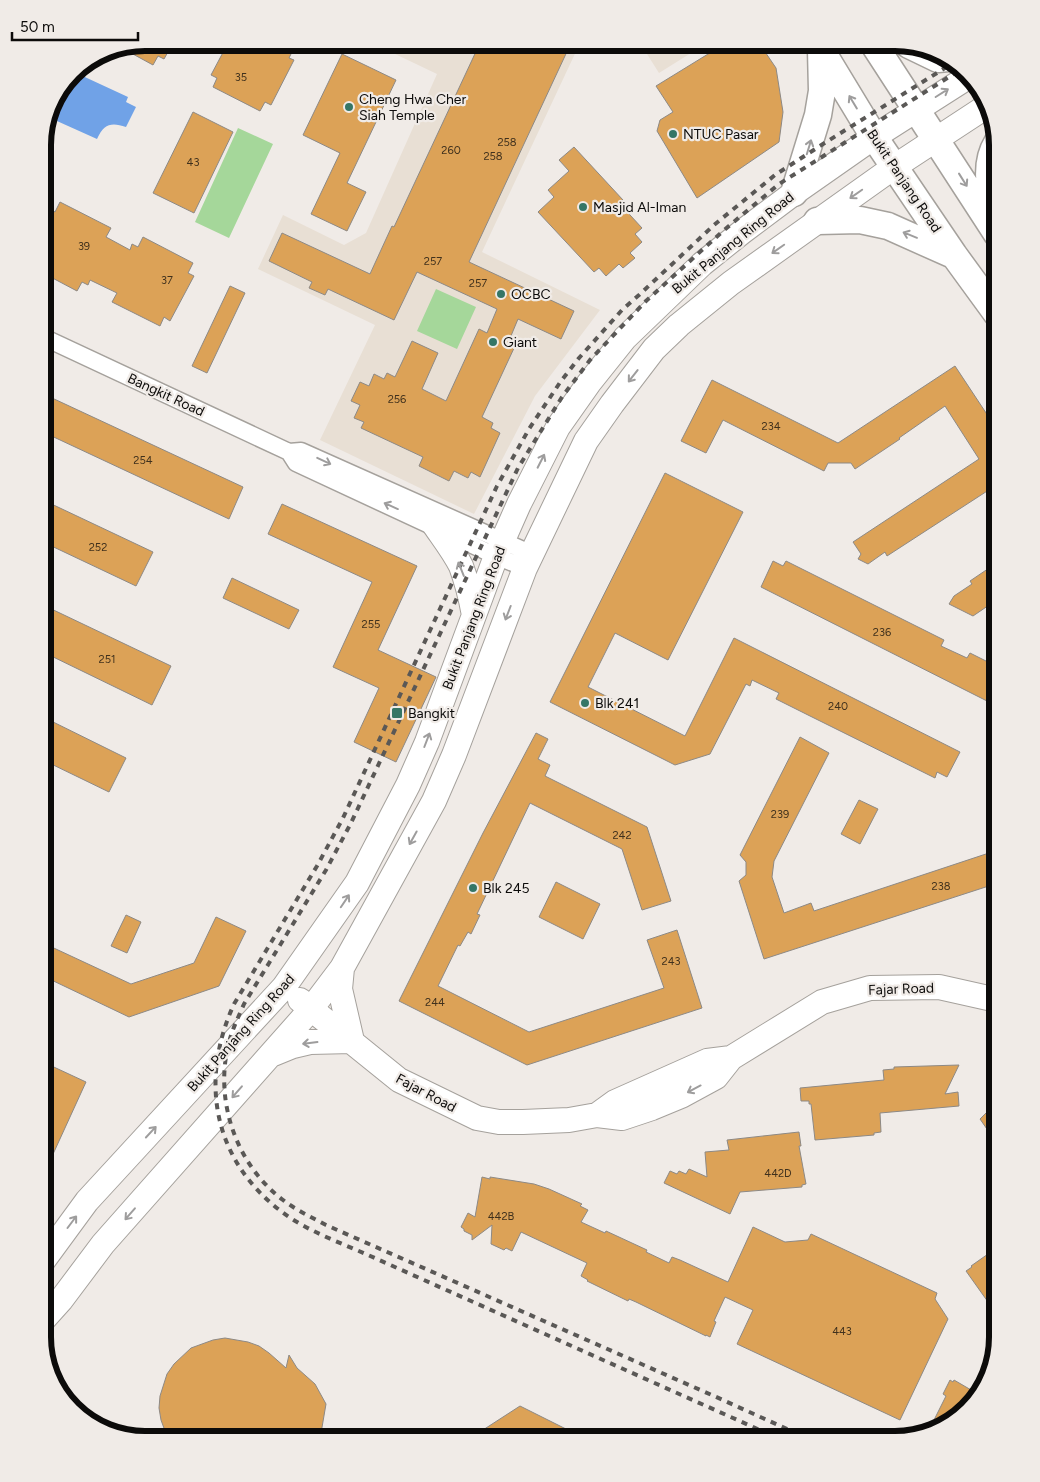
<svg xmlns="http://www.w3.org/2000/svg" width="1040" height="1482" font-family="Figtree,sans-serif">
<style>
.built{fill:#e8dfd4}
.green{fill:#a5d79a}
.water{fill:#70a2e7}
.building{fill:#dca257;stroke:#8d8985}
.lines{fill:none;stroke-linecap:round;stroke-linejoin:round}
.street-casing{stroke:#a5a19c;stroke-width:19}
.secondary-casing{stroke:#a5a19c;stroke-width:26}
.primary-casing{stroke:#a5a19c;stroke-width:29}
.street{stroke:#fff;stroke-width:16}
.secondary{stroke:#fff;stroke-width:24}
.primary{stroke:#fff;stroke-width:26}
.rail{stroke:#5a5856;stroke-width:4;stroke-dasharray:6 6;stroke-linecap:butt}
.oneway{stroke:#9e9d9d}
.poi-dot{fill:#357666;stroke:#f0ebe7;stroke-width:2}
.labels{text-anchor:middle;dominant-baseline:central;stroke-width:4.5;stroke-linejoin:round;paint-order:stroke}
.number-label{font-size:11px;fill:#40311d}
.poi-label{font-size:14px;fill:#0c0b0a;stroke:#f0ebe7;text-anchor:start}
.street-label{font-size:14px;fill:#0c0b0a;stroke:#f0ebe7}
.rim{fill:none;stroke:#0c0b0a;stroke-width:6}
</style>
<rect width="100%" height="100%" fill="#f0ebe7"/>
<!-- built -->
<path class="built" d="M 372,43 L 580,43 L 482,252 L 600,310 L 535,396 L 474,514 L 320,440 L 375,325 L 258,269 L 283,215 L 344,245 L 366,233 L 437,74 Z
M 640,43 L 707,43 L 659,73 Z"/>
<!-- green -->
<path class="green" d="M 238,128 L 273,144 L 229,238 L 195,222 Z
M 436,289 L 476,307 L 457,349 L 417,331 Z"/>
<!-- water -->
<path class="water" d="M 74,72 L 128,97 L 126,102 L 136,107 L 126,127 C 111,122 104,124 97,139 L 48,117 L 53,100 L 64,85 L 68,86 Z"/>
<!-- building -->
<path class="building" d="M 145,42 L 165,42 L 173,43 L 164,59 L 158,56 L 153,65 L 120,47 Z
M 228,43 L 283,43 L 294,48 L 289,58 L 294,60 L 271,105 L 265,102 L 260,111 L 213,87 L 217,78 L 211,75 Z
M 480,43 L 571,43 L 469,262 L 574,311 L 561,339 L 518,319 L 508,343 L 515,346 L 482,417 L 493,423 L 491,428 L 500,433 L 480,477 L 471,472 L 468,478 L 454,471 L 449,481 L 419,466 L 423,457 L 361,428 L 364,422 L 354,418 L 360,405 L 351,401 L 360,382 L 369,386 L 374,374 L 384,379 L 387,373 L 395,377 L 412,341 L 438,353 L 422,389 L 446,401 L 479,329 L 487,333 L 497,309 L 417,272 L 394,320 L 328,289 L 325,295 L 309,288 L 312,282 L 269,261 L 282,233 L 370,274 L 392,226 L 394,227 Z
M 726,43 L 759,43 L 776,68 L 783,112 L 779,142 L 697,198 L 657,131 L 660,120 L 673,112 L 656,86 Z
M 342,54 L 396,80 L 347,183 L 366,192 L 347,231 L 311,214 L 340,153 L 303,135 Z
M 193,112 L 233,132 L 194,213 L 153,193 Z
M 574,147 L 623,200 L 619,203 L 642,228 L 635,234 L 642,242 L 630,253 L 635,258 L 623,268 L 619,264 L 606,276 L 599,268 L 594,272 L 538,212 L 554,197 L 548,190 L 569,171 L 559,160 Z
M 60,202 L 111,228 L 106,237 L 130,250 L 132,244 L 138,247 L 143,237 L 193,263 L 188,273 L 194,276 L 170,321 L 164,317 L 160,326 L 112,302 L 117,293 L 90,280 L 88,285 L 82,282 L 77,291 L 43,273 L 43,223 L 50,209 L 55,212 Z
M 230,286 L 245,293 L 207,373 L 192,366 Z
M 955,366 L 998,431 L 998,484 L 887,556 L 885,552 L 868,564 L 858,559 L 861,554 L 853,542 L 979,459 L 945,406 L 899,438 L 900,439 L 855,469 L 851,463 L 828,463 L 824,471 L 723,420 L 706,453 L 681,441 L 712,380 L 838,443 Z
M 52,398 L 243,487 L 229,519 L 43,432 L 43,418 Z
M 665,473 L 743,512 L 668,660 L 615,633 L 588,687 L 685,736 L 734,638 L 960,752 L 947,777 L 937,772 L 935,778 L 810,716 L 776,699 L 779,693 L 752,680 L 750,686 L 746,684 L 710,754 L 675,765 L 550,702 Z
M 43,500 L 153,552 L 136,586 L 43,542 Z
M 282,504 L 417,566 L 378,650 L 436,677 L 396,762 L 354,742 L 379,688 L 333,667 L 372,582 L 268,534 Z
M 773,561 L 783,566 L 786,561 L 944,640 L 941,646 L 967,658 L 970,653 L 992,664 L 989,670 L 998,674 L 998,678 L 987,701 L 761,587 Z
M 998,562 L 998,599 L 973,616 L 949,604 L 954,596 L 972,584 L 970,581 Z
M 232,578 L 299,610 L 289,629 L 223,598 Z
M 43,605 L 171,666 L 152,705 L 43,652 Z
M 43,717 L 126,758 L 109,792 L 43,760 Z
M 536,733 L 548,739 L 538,759 L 550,765 L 545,776 L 647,827 L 671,901 L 642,910 L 622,849 L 530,803 L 477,914 L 480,915 L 471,934 L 468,932 L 460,946 L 458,945 L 438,986 L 529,1032 L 664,988 L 647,940 L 677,930 L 702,1008 L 527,1065 L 399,1001 L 483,833 Z
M 800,737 L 829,753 L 774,861 L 772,877 L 784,913 L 811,903 L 814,911 L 998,850 L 998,883 L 764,959 L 739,881 L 746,875 L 746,862 L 740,855 Z
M 859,800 L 878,809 L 860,844 L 841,834 Z
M 556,882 L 600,904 L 583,939 L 539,917 Z
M 126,915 L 141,922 L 127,953 L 111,946 Z
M 216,917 L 246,931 L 219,986 L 129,1017 L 43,976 L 43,943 L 131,984 L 194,963 Z
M 43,1062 L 86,1082 L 43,1176 Z
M 959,1065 L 945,1094 L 958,1092 L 959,1106 L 880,1113 L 881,1132 L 874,1133 L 874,1135 L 815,1140 L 811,1104 L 809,1104 L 809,1101 L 801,1101 L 800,1088 L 884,1080 L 883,1070 L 894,1069 L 894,1067 Z
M 998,1108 L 998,1127 L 989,1132 L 980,1119 L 990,1109 L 992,1112 Z
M 799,1132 L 801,1146 L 799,1146 L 806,1184 L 802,1185 L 802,1187 L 740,1192 L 730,1214 L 664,1183 L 670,1171 L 677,1174 L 679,1171 L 686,1174 L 689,1169 L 707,1177 L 705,1152 L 729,1150 L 727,1140 Z
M 482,1177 L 490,1179 L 490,1177 L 534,1184 L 549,1189 L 582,1204 L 580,1206 L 588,1210 L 581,1222 L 605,1233 L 606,1231 L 647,1250 L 646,1252 L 669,1263 L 672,1257 L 680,1260 L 728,1282 L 753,1227 L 785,1242 L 808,1240 L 811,1234 L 937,1293 L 935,1299 L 948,1319 L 900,1420 L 737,1344 L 753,1310 L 725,1297 L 714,1321 L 716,1322 L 710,1337 L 706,1335 L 706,1336 L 636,1302 L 629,1299 L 628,1301 L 587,1281 L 588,1280 L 581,1276 L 587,1263 L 521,1232 L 512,1251 L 506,1248 L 504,1250 L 491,1244 L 492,1225 L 472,1240 L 472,1235 L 464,1231 L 464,1229 L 461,1227 L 468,1213 L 475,1217 Z
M 998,1247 L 998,1316 L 966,1271 L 972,1267 L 971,1266 Z
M 225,1338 L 248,1342 L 259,1346 L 269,1353 L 286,1368 L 289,1355 L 297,1368 L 315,1384 L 326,1404 L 320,1439 L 168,1439 L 161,1420 L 159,1408 L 160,1396 L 167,1374 L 174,1364 L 191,1348 L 213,1340 Z
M 950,1380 L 953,1382 L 954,1380 L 978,1394 L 946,1426 L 929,1430 L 946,1396 L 943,1394 Z
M 520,1406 L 586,1439 L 469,1439 Z"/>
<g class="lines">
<defs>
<path id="street" d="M 43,337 L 289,452 L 301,451 L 532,554
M 289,452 L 296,463 L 496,556 L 525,568"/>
<path id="secondary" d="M 435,526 C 444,539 454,552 461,566 C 467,582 471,599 474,615
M 342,968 L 340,989 L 352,1041
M 300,1000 L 399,1080 L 477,1118 L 499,1122 L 523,1122 L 569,1120 L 597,1115 L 622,1118 L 652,1108 L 681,1096 L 716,1077 L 731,1058 L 822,1002 L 870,988 L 939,987 L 997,1000
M 271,1055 L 293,1046 L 310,1042 L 352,1041
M 597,1115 L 615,1102 L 707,1061 L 731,1058
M 43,1261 L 87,1201 L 284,987 L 357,883 L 408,785 L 427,742 L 496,556 L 519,504 L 558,427 L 589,383 L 625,338 L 702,264 L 742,232 L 794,193 L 874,137 L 968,77
M 43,1320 L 61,1300 L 103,1244 L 311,1009 L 342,968 L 434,801 L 454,755 L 525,568 L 586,441 L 612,404 L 654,349 L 679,325 L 731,283 L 894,167 L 987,106"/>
<path id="primary" d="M 817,43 L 874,137 L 954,255 L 997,314
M 873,43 L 997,234
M 909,45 L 938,59 L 948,58
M 997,143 C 982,167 992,197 997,223
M 794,193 L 818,115 L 822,91 L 821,50
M 817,221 L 860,220 L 888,226 L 953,255"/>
</defs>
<!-- street casing -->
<use href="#street" class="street-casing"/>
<!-- secondary casing -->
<use href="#secondary" class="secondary-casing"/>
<!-- primary casing -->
<use href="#primary" class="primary-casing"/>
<!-- street -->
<use href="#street" class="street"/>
<!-- secondary -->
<use href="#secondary" class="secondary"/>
<!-- primary -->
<use href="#primary" class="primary"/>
<!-- rail -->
<path class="rail" d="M 780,1439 L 368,1255 C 339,1242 307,1231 282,1212 C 213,1160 199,1081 234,1004 L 317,866 L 343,818 L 497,486 L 529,429 L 561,381 L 579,358 L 622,310 L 639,295 L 714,225 L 775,175 L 823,144 L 953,63
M 809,1439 L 714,1396 L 326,1225 C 311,1217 296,1210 283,1200 C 238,1166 216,1106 227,1051 C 230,1034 237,1020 244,1004 L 326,870 L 351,823 L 518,468 L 562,397 L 590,360 L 646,301 L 723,231 L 779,184 L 960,70"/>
</g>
<!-- one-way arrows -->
<defs><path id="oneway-shaft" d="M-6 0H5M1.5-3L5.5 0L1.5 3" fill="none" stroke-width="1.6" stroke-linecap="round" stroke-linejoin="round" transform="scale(1.25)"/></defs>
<g class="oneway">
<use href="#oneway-shaft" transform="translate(942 93) rotate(-32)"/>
<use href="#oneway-shaft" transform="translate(853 102) rotate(-121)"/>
<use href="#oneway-shaft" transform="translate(809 147) rotate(-73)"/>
<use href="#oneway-shaft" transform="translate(963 180) rotate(58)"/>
<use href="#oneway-shaft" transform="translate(856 194) rotate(145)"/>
<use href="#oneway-shaft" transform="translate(910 235) rotate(-158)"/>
<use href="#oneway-shaft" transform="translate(778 249) rotate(145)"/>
<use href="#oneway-shaft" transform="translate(633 376) rotate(128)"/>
<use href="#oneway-shaft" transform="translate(324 461) rotate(25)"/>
<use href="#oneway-shaft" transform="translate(541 461) rotate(-63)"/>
<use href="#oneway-shaft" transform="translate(391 506) rotate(-156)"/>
<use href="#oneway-shaft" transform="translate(461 569) rotate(-112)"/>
<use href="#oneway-shaft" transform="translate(508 613) rotate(111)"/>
<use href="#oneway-shaft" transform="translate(427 740) rotate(-69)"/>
<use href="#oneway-shaft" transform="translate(413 838) rotate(119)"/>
<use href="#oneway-shaft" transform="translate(345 901) rotate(-56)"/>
<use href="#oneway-shaft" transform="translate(310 1043) rotate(173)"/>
<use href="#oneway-shaft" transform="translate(694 1089) rotate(152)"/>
<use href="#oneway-shaft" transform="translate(237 1092) rotate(131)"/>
<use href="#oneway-shaft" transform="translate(151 1132) rotate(-47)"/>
<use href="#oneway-shaft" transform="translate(130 1214) rotate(131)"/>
<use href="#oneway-shaft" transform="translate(72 1222) rotate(-53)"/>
</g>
<!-- markers -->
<g class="poi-dot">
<circle cx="349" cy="107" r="5"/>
<circle cx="673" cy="134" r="5"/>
<circle cx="583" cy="207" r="5"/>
<circle cx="501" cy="294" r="5"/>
<circle cx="493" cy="342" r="5"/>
<circle cx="585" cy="703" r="5"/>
<rect x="391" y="707" width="12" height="12" rx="2.5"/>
<circle cx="473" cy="888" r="5"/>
</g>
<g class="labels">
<!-- number labels -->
<g class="number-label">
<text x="241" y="77">35</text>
<text x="507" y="142">258</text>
<text x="451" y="150">260</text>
<text x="493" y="156">258</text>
<text x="193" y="162">43</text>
<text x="84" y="246">39</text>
<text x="433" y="261">257</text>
<text x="167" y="280">37</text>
<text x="478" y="283">257</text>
<text x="397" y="399">256</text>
<text x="771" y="426">234</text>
<text x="143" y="460">254</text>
<text x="98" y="547">252</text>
<text x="371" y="624">255</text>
<text x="882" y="632">236</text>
<text x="107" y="659">251</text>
<text x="838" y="706">240</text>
<text x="780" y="814">239</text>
<text x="622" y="835">242</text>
<text x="941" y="886">238</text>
<text x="671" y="961">243</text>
<text x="435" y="1002">244</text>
<text x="778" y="1173">442D</text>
<text x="501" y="1216">442B</text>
<text x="842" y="1331">443</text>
</g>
<!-- poi labels -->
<g class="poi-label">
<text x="359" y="99">Cheng Hwa Cher<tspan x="359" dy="16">Siah Temple</tspan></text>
<text x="683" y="134">NTUC Pasar</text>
<text x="593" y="207">Masjid Al-Iman</text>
<text x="511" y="294">OCBC</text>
<text x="503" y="342">Giant</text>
<text x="595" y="703">Blk 241</text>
<text x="408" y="713">Bangkit</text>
<text x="483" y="888">Blk 245</text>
</g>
<!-- street labels -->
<g class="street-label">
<text transform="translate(904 181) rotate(56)">Bukit Panjang Road</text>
<text transform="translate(733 243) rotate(-39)">Bukit Panjang Ring Road</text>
<text transform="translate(166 395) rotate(25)">Bangkit Road</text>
<text transform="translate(474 618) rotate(-69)">Bukit Panjang Ring Road</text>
<text transform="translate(901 989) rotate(-2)">Fajar Road</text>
<text transform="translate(241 1033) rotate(-48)">Bukit Panjang Ring Road</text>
<text transform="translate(426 1093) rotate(28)">Fajar Road</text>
</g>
</g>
<!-- crop -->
<path d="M0 0H1040V1482H0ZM145 51H895A94 94 0 0 1 989 145V1337A94 94 0 0 1 895 1431H145A94 94 0 0 1 51 1337V145A94 94 0 0 1 145 51Z" fill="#f0ebe7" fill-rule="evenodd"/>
<path class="rim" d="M145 51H895A94 94 0 0 1 989 145V1337A94 94 0 0 1 895 1431H145A94 94 0 0 1 51 1337V145A94 94 0 0 1 145 51Z"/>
<!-- scale -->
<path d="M12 32v8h126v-8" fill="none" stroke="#0c0b0a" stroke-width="2.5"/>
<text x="20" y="32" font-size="15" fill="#0c0b0a" stroke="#f0ebe7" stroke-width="4" paint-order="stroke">50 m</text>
</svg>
